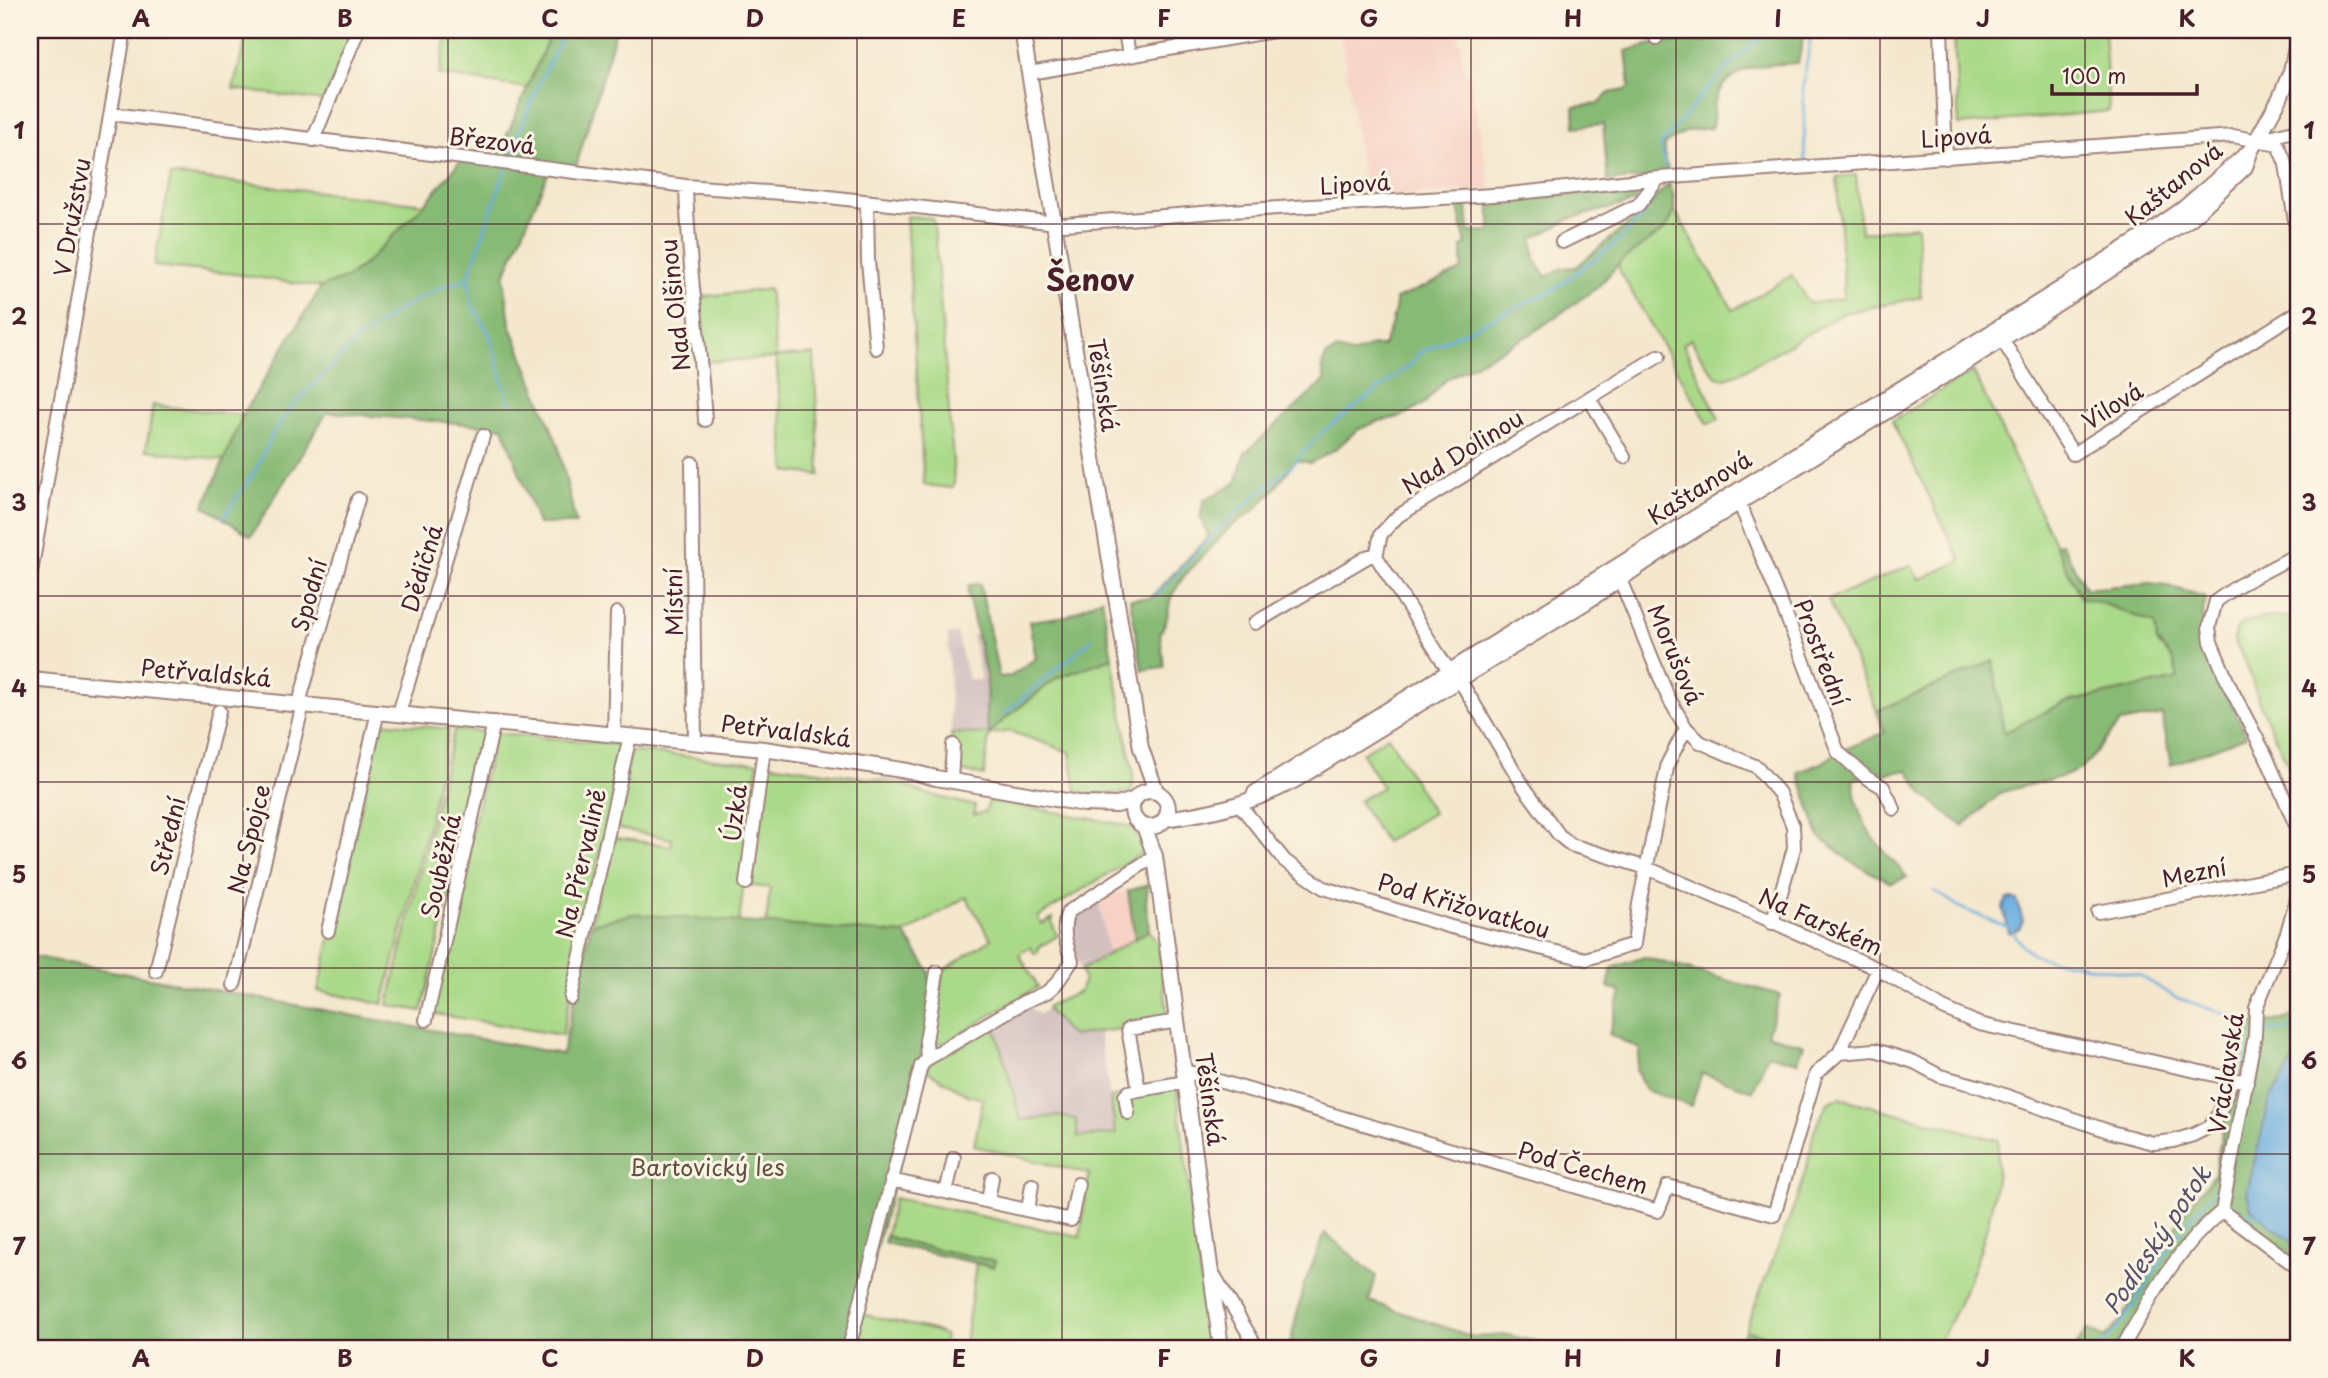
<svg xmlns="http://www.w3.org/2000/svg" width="2328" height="1378" font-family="'Playpen Sans',sans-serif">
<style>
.built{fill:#f7d1c6}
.industrial{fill:#d2bfbf}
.green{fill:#aada89;stroke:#7a7c5a;stroke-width:2}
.forest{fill:#87ba75;stroke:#686c50;stroke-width:2}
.water{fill:#6baddf;stroke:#5a6685;stroke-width:2}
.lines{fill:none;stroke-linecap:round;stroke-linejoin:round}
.stream{stroke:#6baddf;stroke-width:2.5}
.minor-casing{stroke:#9f837c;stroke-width:16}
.major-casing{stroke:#9f837c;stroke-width:18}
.minor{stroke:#fff;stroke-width:12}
.major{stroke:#fff;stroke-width:14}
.grid{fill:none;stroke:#4a1f2b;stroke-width:2;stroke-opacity:0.55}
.labels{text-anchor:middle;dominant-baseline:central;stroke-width:6;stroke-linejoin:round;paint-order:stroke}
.street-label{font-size:23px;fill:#4a1f2b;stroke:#fcf5e5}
.park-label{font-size:23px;fill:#624e42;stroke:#fcf5e5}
.water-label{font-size:24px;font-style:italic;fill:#56516a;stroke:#fcf5e5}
.district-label{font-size:30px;font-weight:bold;fill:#4a1f2b;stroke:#fcf5e5}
.neatline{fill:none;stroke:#4a1f2b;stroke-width:2.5}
.grid-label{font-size:23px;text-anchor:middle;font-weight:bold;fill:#4a1f2b}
</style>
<rect width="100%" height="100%" fill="#fcf5e5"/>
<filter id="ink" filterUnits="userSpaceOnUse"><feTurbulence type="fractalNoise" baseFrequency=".0143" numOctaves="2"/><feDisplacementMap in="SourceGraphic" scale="14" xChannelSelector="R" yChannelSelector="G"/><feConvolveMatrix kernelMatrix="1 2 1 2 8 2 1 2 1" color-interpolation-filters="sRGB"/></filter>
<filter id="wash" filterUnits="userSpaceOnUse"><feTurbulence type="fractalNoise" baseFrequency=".00686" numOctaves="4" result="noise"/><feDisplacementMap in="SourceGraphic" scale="28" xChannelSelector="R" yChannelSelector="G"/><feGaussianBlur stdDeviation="1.57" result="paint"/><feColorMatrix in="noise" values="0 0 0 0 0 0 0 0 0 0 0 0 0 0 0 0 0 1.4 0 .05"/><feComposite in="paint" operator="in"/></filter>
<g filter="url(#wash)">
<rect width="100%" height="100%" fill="#f4e7cd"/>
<!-- built -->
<path class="built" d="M 1340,30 L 1458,30 L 1465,73 L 1469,73 L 1491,189 L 1366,198 Z
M 1127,887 L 1135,939 L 1108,953 L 1098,897 L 1124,891 Z"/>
<!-- industrial -->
<path class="industrial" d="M 948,634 L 957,634 L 968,679 L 981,680 L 972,635 L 977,635 L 987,680 L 986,717 L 989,734 L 951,733 Z
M 1098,897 L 1108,953 L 1081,970 L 1073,950 L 1069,923 L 1071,917 Z
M 1028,1007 L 1039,1014 L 1047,1009 L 1071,1036 L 1099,1033 L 1117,1134 L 1077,1137 L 1057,1116 L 1021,1120 L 995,1027 Z"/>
<!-- green -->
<path class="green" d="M 248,30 L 334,30 L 354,32 L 323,101 L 233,89 Z
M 448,30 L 552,30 L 527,88 L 439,75 Z
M 2015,30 L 2104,30 L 2109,111 L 1959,125 L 1954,36 Z
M 171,175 L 425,204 L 366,263 L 346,278 L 321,287 L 235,274 L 154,266 Z
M 1856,175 L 1861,233 L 1917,226 L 1921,297 L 1844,313 L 1739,373 C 1734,375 1728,378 1723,378 C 1712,379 1696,348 1691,339 L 1683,344 L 1719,419 L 1708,424 L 1622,275 L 1618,266 L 1622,260 L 1663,231 L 1675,211 L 1733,310 L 1792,275 L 1809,304 L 1844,298 L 1837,177 Z
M 906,216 L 932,218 L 934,224 L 953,461 L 954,484 L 952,488 L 924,485 Z
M 769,289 L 776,357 L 814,354 L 820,475 L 786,471 L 776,358 L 704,362 L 699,297 Z
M 1973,371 L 2081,598 L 2102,603 L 2155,624 L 2157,642 L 2173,659 L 2178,679 L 2063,703 L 2004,733 L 1993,661 L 1877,711 L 1828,600 L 1911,565 L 1919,580 L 1961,561 L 1892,421 Z
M 153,405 L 159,406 L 243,415 L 224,460 L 146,450 Z
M 2298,616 L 2298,780 L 2295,780 L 2259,702 L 2248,668 L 2234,640 L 2237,628 L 2243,622 L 2270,617 Z
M 1112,658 L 1133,773 L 1133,787 L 1129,793 L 1085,794 L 1076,791 L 1070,752 L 1009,731 L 989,735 L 984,776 L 949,768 L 952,752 L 951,733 L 989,734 L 1007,717 L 1057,678 Z
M 381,722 L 449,729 L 429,822 L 383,1004 L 318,991 Z
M 454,730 L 488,732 L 422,1011 L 388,1005 Z
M 495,733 L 625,745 L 609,819 L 574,951 L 573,957 L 578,959 L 562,1035 L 429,1013 Z
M 1388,736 L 1433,813 L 1385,842 L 1359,801 L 1382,787 L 1362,753 Z
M 631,751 L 758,763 L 739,923 L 633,914 L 591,924 L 610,837 L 671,846 L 672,839 L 619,829 L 615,821 Z
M 764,763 L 900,783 L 923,793 L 975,806 L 974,815 L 985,812 L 990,800 L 1125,825 L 1134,829 L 1143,849 L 1142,853 L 1038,917 L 1041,924 L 1053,918 L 1052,923 L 1057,936 L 1038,948 L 1039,951 L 1035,954 L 1030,947 L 1019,954 L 1038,987 L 945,1043 L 934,1043 L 931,1039 L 944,970 L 991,939 L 966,897 L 905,934 L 766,924 L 770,888 L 749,885 Z
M 1149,930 L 1158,944 L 1169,1022 L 1071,1036 L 1047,1009 L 1048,1006 L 1079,992 L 1084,980 L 1081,970 Z
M 995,1027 L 1021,1120 L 1057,1116 L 1076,1119 L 1078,1137 L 1116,1134 L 1110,1098 L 1176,1083 L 1209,1348 L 974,1348 L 965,1344 L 976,1263 L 994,1267 L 995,1261 L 916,1245 L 886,1236 L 894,1198 L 1080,1237 L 1089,1174 L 974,1146 L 983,1099 L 968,1095 L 926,1070 L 929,1063 Z
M 1840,1098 L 1998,1140 C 1999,1215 1971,1284 1936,1348 L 1796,1348 L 1781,1339 L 1745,1330 L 1794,1207 L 1808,1163 L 1814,1131 L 1828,1102 Z
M 857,1313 L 933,1330 L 945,1335 L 943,1348 L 849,1348 Z"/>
<!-- forest -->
<path class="forest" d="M 552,30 L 616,30 L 575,170 L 497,158 Z
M 1762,30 L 1805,30 L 1798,63 C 1766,65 1727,63 1715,102 C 1712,111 1715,120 1711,128 L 1687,131 L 1665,144 L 1665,160 L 1670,176 L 1608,181 L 1603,124 L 1575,127 L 1574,107 L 1598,104 L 1609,93 L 1626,90 L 1630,86 L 1626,51 L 1655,43 L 1674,42 L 1689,36 L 1701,43 C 1721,34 1743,44 1762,30 Z
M 461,160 L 549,171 L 504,277 L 510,324 L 558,445 L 576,524 L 538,524 L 503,427 L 327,412 L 251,536 L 204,506 L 245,411 L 321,287 L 346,278 L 366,263 L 425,204 Z
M 1650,184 L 1634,202 L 1572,218 L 1533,238 L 1535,259 L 1546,277 L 1562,268 L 1576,267 L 1632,221 L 1669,184 L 1673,193 L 1675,211 L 1669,223 L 1663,231 L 1622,260 L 1598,287 L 1531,334 L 1445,380 L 1425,403 L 1400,417 L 1379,421 L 1357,430 L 1337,448 L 1311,463 L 1296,460 L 1273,491 L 1252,512 L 1230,527 L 1184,576 L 1171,597 L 1166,622 L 1160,633 L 1164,667 L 1142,670 L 1130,599 L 1151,598 L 1209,536 L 1200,517 L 1204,500 L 1236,483 L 1244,454 L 1325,381 L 1322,365 L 1327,355 L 1336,350 L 1352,354 L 1372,346 L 1383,346 C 1388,336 1397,309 1396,299 L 1462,270 L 1462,247 L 1466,245 L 1458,207 L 1467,206 L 1469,232 L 1490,231 L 1490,202 L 1576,194 Z
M 2061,543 L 2086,589 L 2149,583 L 2165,585 L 2205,597 L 2203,615 L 2204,646 L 2246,736 L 2171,765 L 2162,715 L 2120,723 L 2082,769 L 2064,776 L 2002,792 L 1963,826 L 1924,795 L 1908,770 L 1853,779 C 1857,827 1877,843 1907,877 L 1891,883 L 1851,862 L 1819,836 L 1798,772 L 1822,763 L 1838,752 L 1884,733 L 1877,711 L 1993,661 L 2004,733 L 2063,703 L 2178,679 L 2173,659 L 2157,642 L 2155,624 L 2102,603 L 2081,598 L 2055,544 Z
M 980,584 L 999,677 L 1011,676 L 1036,658 L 1029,621 L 1067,616 L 1102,598 L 1112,658 L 1057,678 L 1007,717 L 989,734 L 986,717 L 987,680 L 968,595 L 969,585 Z
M 1148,885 L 1146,903 L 1149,930 L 1135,939 L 1128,891 Z
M 633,914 L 905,934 L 929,971 L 931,989 L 927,1059 L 849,1348 L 30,1348 L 30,956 L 562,1054 L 591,924 Z
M 1644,957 L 1780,995 L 1767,1034 L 1804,1045 L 1797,1062 L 1768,1054 L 1753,1091 L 1702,1073 L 1691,1106 L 1645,1090 L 1636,1070 L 1640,1049 L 1609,1034 L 1621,992 L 1608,987 L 1612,968 Z
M 2298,1013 L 2298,1268 L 2222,1211 L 2247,1075 L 2232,1072 L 2240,1025 C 2260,1020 2280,1025 2298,1013 Z
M 2238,1085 L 2245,1085 L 2220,1210 L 2204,1223 L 2120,1348 L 2075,1348 L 2087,1329 L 2105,1338 L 2123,1318 L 2140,1282 L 2187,1208 L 2215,1173 L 2228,1098 L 2232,1088 Z
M 1325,1233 L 1376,1276 L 1369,1301 L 1473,1337 L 1508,1335 L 1566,1348 L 1299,1348 L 1290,1344 L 1304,1285 Z
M 886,1236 L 916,1245 L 995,1261 L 994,1267 L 884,1243 Z
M 1745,1331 L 1782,1341 L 1794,1348 L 1737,1348 Z"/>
<!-- water -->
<path class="water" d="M 2012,898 L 2017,900 L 2023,921 L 2019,929 L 2009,933 L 2003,907 L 2007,899 Z
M 2298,1054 L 2298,1245 L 2288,1239 L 2251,1209 L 2247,1192 L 2270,1099 Z"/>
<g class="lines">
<!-- stream -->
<path class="stream" d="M 509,158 L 540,81 L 566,30
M 1805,160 L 1803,85 L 1812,30
M 1666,169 L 1661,144 C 1695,104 1729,57 1774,30
M 468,278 L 472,305 L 490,335 L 509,403
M 223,518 L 255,471 L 273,433 L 290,409 L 359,338 L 408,304 L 440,288 L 468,278 L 506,168
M 1154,598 L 1223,524 L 1292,465 L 1323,431 L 1412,364 L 1419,353 L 1555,289 L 1622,238 L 1646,212
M 1004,714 L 1092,639
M 1935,891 L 1961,908 L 2007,927
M 2012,930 L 2023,947 L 2040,958 L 2139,975 L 2175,997 L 2245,1021 L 2248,1030
M 2259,1031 L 2290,1030 L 2298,1022
M 2243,1065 L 2248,1031 L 2252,1031
M 2232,1205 L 2246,1214 L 2259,1215 L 2259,1213
M 2099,1348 L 2124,1320 L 2181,1230 L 2213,1193 L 2224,1175"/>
</g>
</g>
<g filter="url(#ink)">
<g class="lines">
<defs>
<path id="minor" d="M 1125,30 L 1129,56
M 1941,30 L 1946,158
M 1656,38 L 1660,30
M 1030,73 L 1280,30
M 112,114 L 686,186 L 820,196 L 1065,224 L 1214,212 L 1509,194 L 1659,178 L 2233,136 L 2278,145 L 2286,164 L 2298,240
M 2261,139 L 2298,130
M 313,140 L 358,30
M 686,186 C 688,264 700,342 705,420
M 867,202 L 868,261 L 876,348
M 1562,242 L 1638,205 L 1659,178
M 1998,333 L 2073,454 L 2298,312
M 1624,457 L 1589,398 L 1659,356
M 692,463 L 695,742
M 1736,495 L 1788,620 L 1838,752 L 1867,778 L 1883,787 L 1894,809
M 2298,554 L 2239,585 L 2216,601 L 2209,627 L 2211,642 L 2229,685 L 2266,756 L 2298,830
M 1376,556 L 1381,534 L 1398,516 L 1589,398
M 30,578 L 125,30
M 1255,623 L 1369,556 L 1376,556 L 1449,671 L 1459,679 L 1524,787 L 1559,835 L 1571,845 L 1647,868 L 1753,913 L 1878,969 L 1943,1008 L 1979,1024 L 2247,1082
M 299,703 L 358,499
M 399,713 L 483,436
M 1686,728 L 1700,742 L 1757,767 L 1779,793 L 1793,826 L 1794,848 L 1772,923
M 614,735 L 617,613
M 951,781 L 953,745
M 1239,804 L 1285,861 L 1324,888 L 1451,927 L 1586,959 L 1634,944 L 1639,904 L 1668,763 L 1686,728 L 1668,697 L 1617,572
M 746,883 L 764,749
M 2098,912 L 2298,874
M 328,931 L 378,711
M 156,971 L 219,711
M 234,985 L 303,704
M 571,998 L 630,736
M 426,1020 L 494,722
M 1178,1021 L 1128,1029 L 1139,1090 L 1186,1082
M 1839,1053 L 1875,1050 L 1914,1062 L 1940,1076 L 1978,1086 L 2111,1132 L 2153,1143 L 2173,1141 L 2193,1135 L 2209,1127 L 2219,1114 L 2232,1079
M 927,1059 L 926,1041 L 937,972
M 1185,1071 L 1658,1211 L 1668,1186 L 1774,1215 L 1816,1074 L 1839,1053 L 1878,969
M 1128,1113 L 1125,1096 L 1129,1092 L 1139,1090
M 891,1180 L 1071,1220 L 1078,1184
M 946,1192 L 954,1158
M 988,1201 L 992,1178
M 1028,1210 L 1032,1185
M 2222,1211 L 2255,1035 L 2256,1008 L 2287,933 L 2298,894
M 2222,1211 L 2298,1268
M 1211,1270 L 1257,1348
M 849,1348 L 921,1066 L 927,1059 L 1024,1002 L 1047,992 L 1056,984 L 1072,961 C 1066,944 1061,929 1068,912 L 1155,856
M 2122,1348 C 2150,1299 2177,1247 2222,1211"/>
<path id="major" d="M 1022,30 L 1141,748 L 1156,791
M 30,679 L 764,749 L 908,771 L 936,778 L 1084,804 L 1117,805 L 1133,800
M1132 809a18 18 0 1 1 36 0a18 18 0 1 1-36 0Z
M 1255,793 L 2137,241 L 2183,209 L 2251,150
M 1165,819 C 1216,812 1250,804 1295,780 L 1586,602 L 1675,542 L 1968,361 L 2191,218 L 2245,167 L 2251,150 L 2280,98 L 2291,71 L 2298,39
M 1144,826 L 1155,856 L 1221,1348"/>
</defs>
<!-- minor casing -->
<use href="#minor" class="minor-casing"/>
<!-- major casing -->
<use href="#major" class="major-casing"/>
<!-- minor -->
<use href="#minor" class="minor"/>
<!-- major -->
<use href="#major" class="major"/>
</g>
</g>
<!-- grid -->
<path class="grid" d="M 243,30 L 243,1348M 448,30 L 448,1348M 652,30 L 652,1348M 857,30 L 857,1348M 1062,30 L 1062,1348M 1266,30 L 1266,1348M 1471,30 L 1471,1348M 1676,30 L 1676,1348M 1880,30 L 1880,1348M 2085,30 L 2085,1348M 30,224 L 2298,224M 30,410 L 2298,410M 30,596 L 2298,596M 30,782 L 2298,782M 30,968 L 2298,968M 30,1154 L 2298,1154"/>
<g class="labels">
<!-- street labels -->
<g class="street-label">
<text transform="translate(1956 136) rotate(-4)">Lipová</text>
<text transform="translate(492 140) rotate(7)">Březová</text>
<text transform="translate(1355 183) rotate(-4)">Lipová</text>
<text transform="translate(2173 183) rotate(-39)">Kaštanová</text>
<text transform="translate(71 217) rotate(-80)">V Družstvu</text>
<text transform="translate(674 305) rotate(-96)">Nad Olšinou</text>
<text transform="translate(1104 385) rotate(81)">Těšínská</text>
<text transform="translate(2112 405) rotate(-32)">Vilová</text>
<text transform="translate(1462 451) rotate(-32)">Nad Dolinou</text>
<text transform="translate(1699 487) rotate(-32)">Kaštanová</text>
<text transform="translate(421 568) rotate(-73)">Dědičná</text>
<text transform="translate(308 595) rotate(-74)">Spodní</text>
<text transform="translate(673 602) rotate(-91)">Místní</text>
<text transform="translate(1822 652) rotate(69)">Prostřední</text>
<text transform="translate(1676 654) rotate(67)">Morušová</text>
<text transform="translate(206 672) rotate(5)">Petřvaldská</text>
<text transform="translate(786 730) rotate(7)">Petřvaldská</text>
<text transform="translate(734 813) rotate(-83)">Úzká</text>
<text transform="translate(167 836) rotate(-76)">Střední</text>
<text transform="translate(248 839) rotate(-76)">Na Spojce</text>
<text transform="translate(580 863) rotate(-77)">Na Přervalině</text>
<text transform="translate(440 866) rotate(-77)">Souběžná</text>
<text transform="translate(2194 872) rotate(-11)">Mezní</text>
<text transform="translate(1464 905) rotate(16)">Pod Křižovatkou</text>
<text transform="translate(1821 921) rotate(24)">Na Farském</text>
<text transform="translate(2225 1073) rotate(-81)">Vráclavská</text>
<text transform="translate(1211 1099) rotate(82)">Těšínská</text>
<text transform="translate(1583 1167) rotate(16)">Pod Čechem</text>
</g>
<!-- park labels -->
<g class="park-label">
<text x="707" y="1166">Bartovický les</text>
</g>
<!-- water labels -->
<g class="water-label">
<text transform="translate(2156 1239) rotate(-56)">Podleský potok</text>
</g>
<!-- district labels -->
<g class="district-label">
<text x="1090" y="278">Šenov</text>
</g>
</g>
<!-- margin -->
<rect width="2328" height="1378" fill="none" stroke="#fcf5e5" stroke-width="77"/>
<!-- scale -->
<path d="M2052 84v10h145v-10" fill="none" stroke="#4a1f2b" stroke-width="3.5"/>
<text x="2062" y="84" font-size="21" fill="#4a1f2b" stroke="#fcf5e5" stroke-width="5" paint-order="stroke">100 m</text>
<rect x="38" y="38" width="2252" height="1302" class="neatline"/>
<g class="grid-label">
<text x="141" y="27">A</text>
<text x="345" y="27">B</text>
<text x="550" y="27">C</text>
<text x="755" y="27">D</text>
<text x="959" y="27">E</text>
<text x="1164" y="27">F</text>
<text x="1369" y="27">G</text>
<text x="1573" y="27">H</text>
<text x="1778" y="27">I</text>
<text x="1983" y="27">J</text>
<text x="2187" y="27">K</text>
<text x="19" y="139">1</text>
<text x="2309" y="139">1</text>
<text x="19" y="325">2</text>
<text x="2309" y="325">2</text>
<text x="19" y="511">3</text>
<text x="2309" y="511">3</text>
<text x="19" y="697">4</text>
<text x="2309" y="697">4</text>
<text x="19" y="883">5</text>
<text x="2309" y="883">5</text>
<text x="19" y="1069">6</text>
<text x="2309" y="1069">6</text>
<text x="19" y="1255">7</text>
<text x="2309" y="1255">7</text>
<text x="141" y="1367">A</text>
<text x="345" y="1367">B</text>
<text x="550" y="1367">C</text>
<text x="755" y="1367">D</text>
<text x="959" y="1367">E</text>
<text x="1164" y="1367">F</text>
<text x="1369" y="1367">G</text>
<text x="1573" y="1367">H</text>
<text x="1778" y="1367">I</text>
<text x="1983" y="1367">J</text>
<text x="2187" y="1367">K</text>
</g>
</svg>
